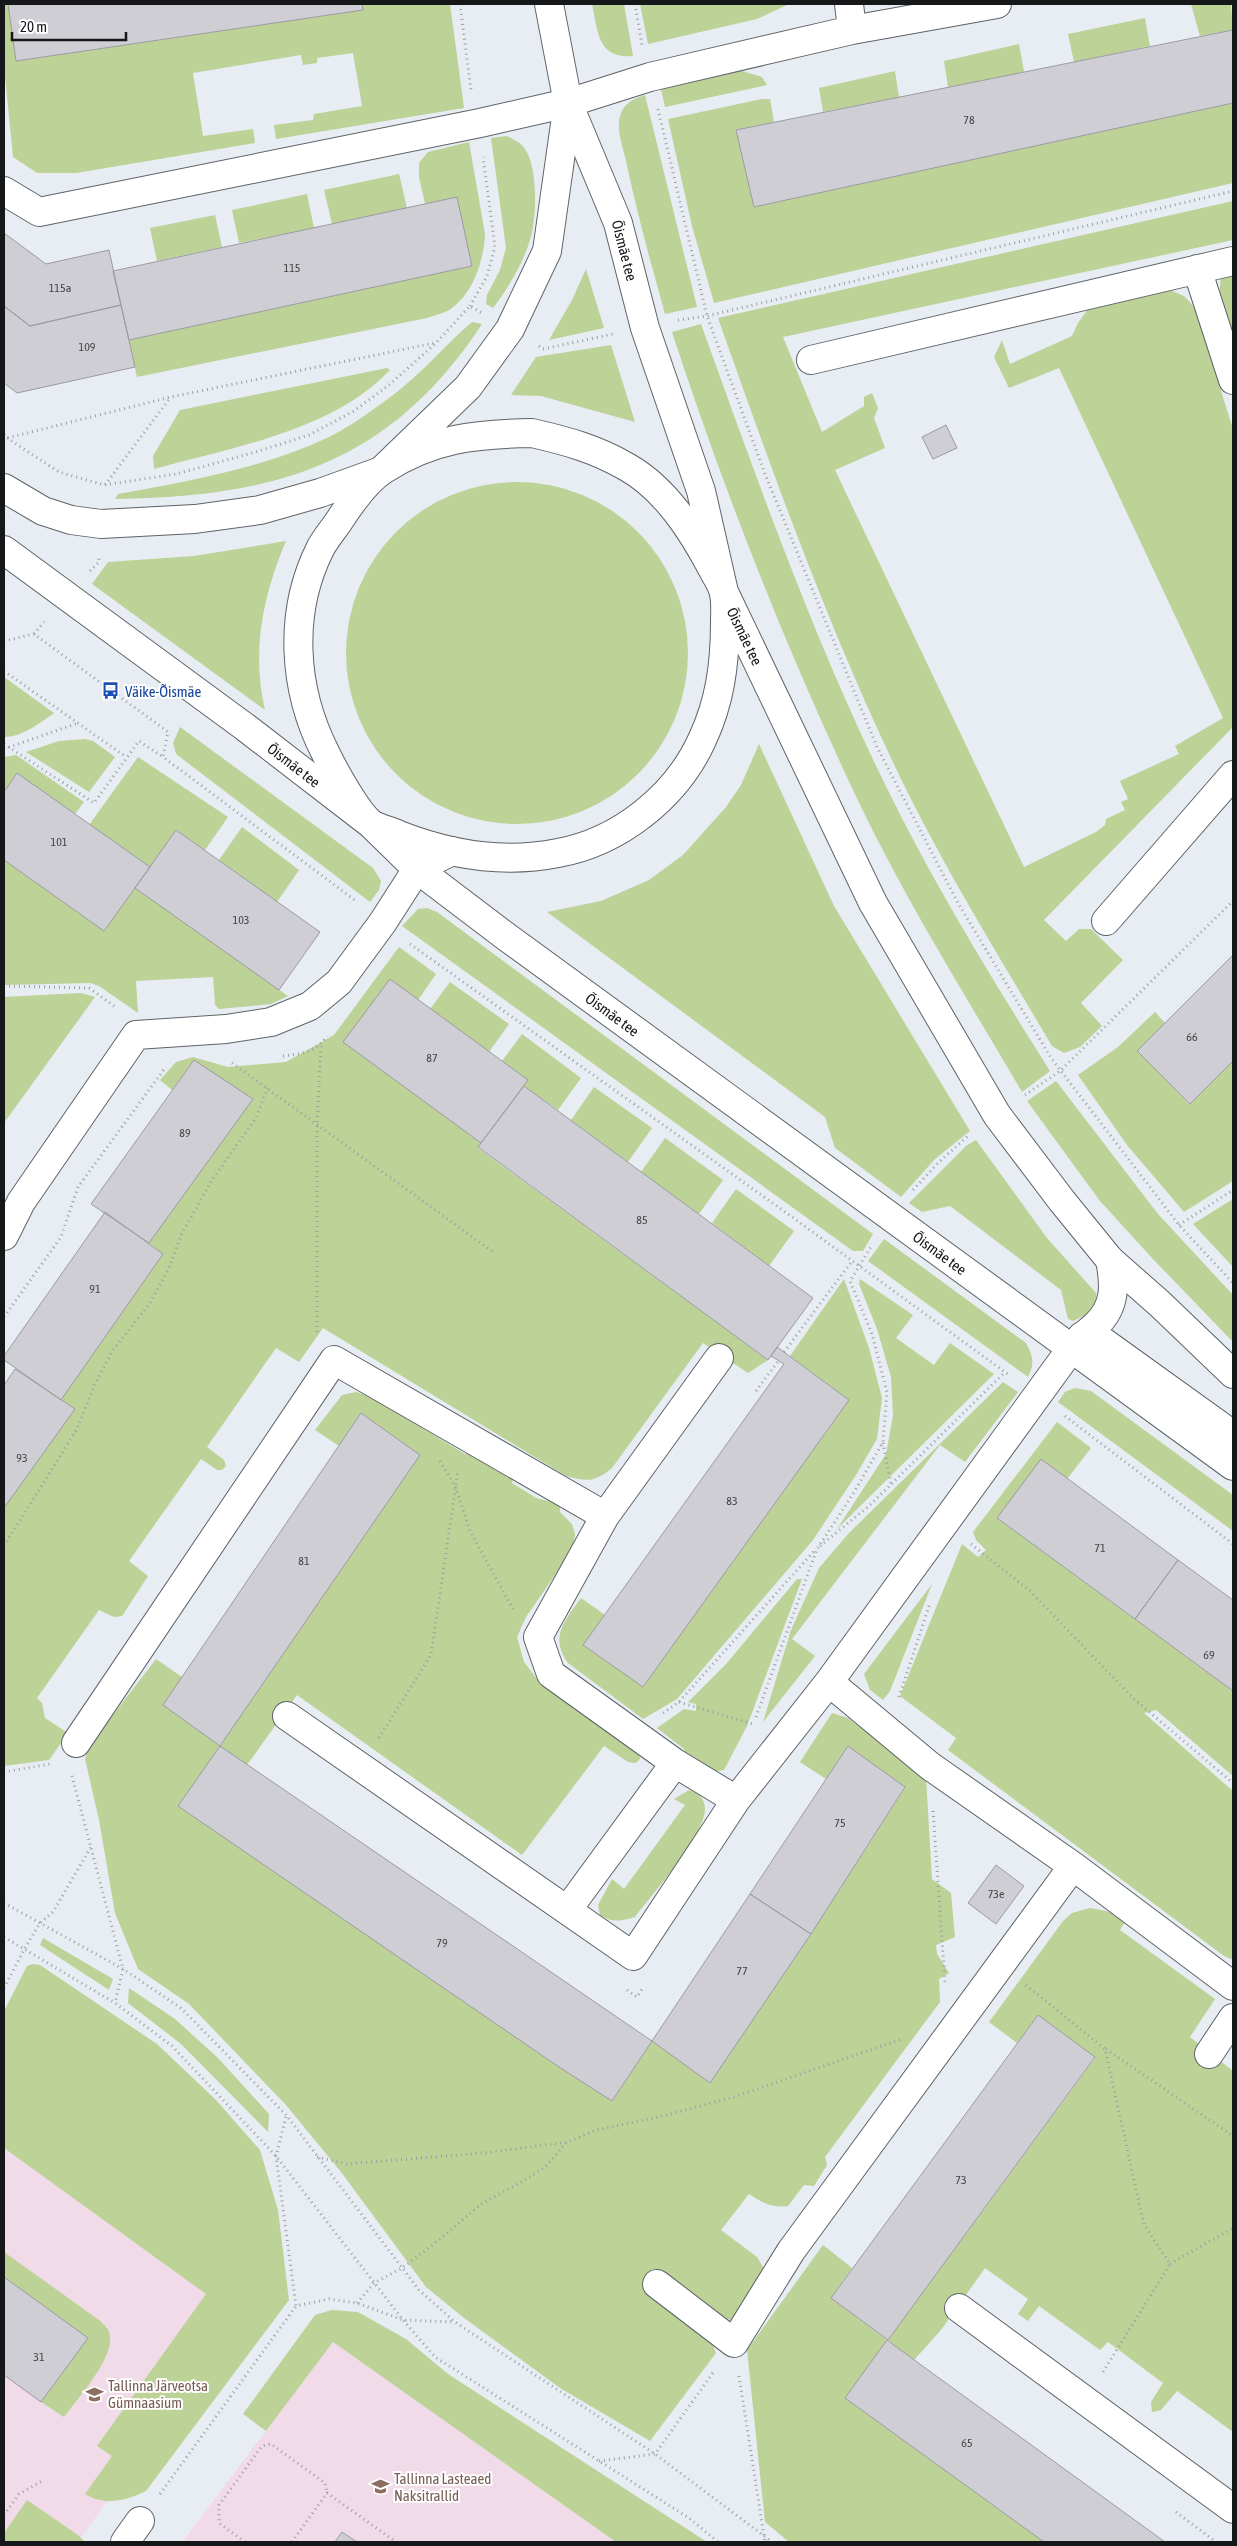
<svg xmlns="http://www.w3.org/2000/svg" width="1237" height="2546" font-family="'Asap Condensed',sans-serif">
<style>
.education{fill:#f1dbe8}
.green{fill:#bcd296}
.building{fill:#d0ced5;stroke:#9b9aa1}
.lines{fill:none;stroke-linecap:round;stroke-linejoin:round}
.minor-casing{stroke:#5e6368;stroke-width:30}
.major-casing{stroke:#5e6368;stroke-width:30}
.path{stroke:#9b9fa4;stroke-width:3;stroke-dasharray:1 4;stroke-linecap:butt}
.minor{stroke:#fff;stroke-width:28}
.major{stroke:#fff;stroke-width:28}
.labels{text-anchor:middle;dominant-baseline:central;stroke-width:4;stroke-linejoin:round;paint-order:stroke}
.number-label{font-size:12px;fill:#444548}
.street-label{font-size:15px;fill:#151719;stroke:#fff}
.transit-label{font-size:15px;fill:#164399;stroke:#fff;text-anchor:start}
.education-label{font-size:15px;fill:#785e54;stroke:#fff;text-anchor:start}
</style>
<rect width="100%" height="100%" fill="#e7edf3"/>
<!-- education -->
<path class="education" d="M 4,2100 L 262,2287 L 78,2542 L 4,2542 Z
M 333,2342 L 616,2542 L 182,2542 Z"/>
<!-- green -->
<path class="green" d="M 4,4 L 8,4 L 17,61 L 362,10 L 362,4 L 450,4 L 464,108 L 276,139 L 274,125 L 313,120 L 314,114 L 362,106 L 353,53 L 317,58 L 317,63 L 303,65 L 301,55 L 193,73 L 203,136 L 253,129 L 255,143 L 76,173 L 37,173 L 13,157 L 4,66 Z
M 592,4 L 624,4 L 633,56 C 597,59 598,31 592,4 Z
M 640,4 L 789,4 L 757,19 L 648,44 Z
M 1191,4 L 1231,4 L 1233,30 L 1200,36 Z
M 1145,18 L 1150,46 L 1074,62 L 1068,34 Z
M 1019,44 L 1024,72 L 948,87 L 944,61 Z
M 739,70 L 762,77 L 767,85 L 665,107 L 661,89 Z
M 895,71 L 899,97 L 823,112 L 819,88 Z
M 645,95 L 697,307 L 665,314 C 651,264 637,213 626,161 C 623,147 616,130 620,116 C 624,103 633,99 645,95 Z
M 762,99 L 770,99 L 774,122 L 736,130 L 754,207 L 1233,103 L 1233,183 L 714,303 L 692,226 L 668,119 Z
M 506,136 C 513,139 520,142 525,149 C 538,167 537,219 530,240 C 523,263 508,289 493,308 L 486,304 L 487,295 L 500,270 L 506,248 L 491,138 Z
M 469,142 L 485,234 C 484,259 474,292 452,308 C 446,313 435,315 427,318 L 137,377 L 129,340 L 471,266 L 425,204 L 419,177 L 419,163 L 428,152 Z
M 399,174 L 407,208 L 332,224 L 324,190 Z
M 307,194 L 314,228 L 239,243 L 232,210 Z
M 1233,201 L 1233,240 L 783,337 L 822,432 L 864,406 L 864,397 L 872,393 L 878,408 L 874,418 L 885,448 L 835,470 L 1024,867 L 1096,832 L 1105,825 L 1106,819 L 1125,810 L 1121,802 L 1128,799 L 1120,781 L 1179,754 L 1175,746 L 1223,718 L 1059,368 L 1009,388 L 994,357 L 1002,340 L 1010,364 L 1072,336 L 1078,323 L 1088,309 L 1165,288 L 1184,296 L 1195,308 L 1233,429 L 1233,727 L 1044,920 L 1066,941 L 1079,929 L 1091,929 L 1123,960 L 1081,1003 L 1102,1026 L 1080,1047 L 1064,1053 L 1052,1046 C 1000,958 946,871 901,779 C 829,630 773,474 718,318 Z
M 215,215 L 222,247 L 157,261 L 150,228 Z
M 586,269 L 604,328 L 549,340 L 572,300 Z
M 1233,273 L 1233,340 L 1219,298 L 1221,275 Z
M 472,322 L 482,324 C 390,464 276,497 115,499 L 118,494 C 189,481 265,468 331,436 C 353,425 377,407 397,392 C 424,371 446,344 472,322 Z
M 701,324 C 762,493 822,664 905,824 C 949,909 999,990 1050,1071 L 1022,1092 C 961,988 896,885 846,775 C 779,631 721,482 672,332 Z
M 611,345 L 635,422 L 541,396 L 511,395 L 536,357 Z
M 387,368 L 390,370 C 334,430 231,448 154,469 L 153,456 L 180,410 Z
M346 653a171 171 0 1 1 342 0a171 171 0 1 1-342 0Z
M 286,541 C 263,595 251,652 265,710 L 92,584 L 108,562 L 194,556 Z
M 4,677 L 54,713 C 40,723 22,737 4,737 Z
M 180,727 L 373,868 L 381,881 L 379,890 L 370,902 L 176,754 L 173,743 Z
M 85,739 L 93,741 L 115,757 L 89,792 L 26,752 L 59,741 Z
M 759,744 L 834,906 L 970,1131 L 935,1159 L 901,1197 L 835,1148 L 825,1117 L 547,912 L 601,901 L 649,880 L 683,855 L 726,807 L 741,785 Z
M 16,755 L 84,802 L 75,814 L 17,773 L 4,792 L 4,757 Z
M 138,757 L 228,817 L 205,850 L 176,830 L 150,867 L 89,825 Z
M 242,827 L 299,870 L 277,902 L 219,860 Z
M 4,860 L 104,931 L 135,888 L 288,996 L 271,1004 L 219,1009 L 215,1005 L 213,977 L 136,981 L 138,1013 L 99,986 L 90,983 L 4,985 Z
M 427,908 L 437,912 L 873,1234 L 863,1251 L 853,1251 L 402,926 L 418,909 Z
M 399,947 L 436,974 L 418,1000 L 390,979 L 344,1042 L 481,1143 L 478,1148 L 768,1360 L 748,1373 L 703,1343 L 612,1468 C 595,1482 587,1482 566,1476 L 323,1328 L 299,1362 L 276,1348 L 207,1447 L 224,1460 L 226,1466 L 222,1470 L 217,1470 L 201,1459 L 129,1561 L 148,1576 L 122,1616 L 114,1617 L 99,1610 L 37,1698 L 42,1703 L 45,1718 L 68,1733 L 49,1760 L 4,1766 L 4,1508 L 75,1409 L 61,1400 L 163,1254 L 149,1243 L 253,1099 L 194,1060 L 172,1090 L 160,1080 L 176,1062 L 193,1057 L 228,1067 L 286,1062 L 334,1035 Z
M 450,982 L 509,1024 L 489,1052 L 430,1009 Z
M 81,993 L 95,997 L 4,1123 L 4,997 Z
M 1155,1012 L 1165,1023 L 1137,1051 L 1189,1104 L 1233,1061 L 1233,1181 L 1184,1212 L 1127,1145 L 1078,1075 L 1118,1047 Z
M 522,1034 L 581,1078 L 558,1110 L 524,1086 L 502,1061 Z
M 1056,1081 L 1158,1214 L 1233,1295 L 1233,1342 L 1152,1258 L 1100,1201 L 1027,1101 Z
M 594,1087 L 652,1128 L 628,1162 L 571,1120 Z
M 665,1138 L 723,1180 L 699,1214 L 641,1172 Z
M 976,1140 L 1047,1238 L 1096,1293 L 1097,1304 L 1090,1313 L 1073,1321 L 1068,1319 L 1061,1290 L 950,1206 L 922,1212 L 909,1203 L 966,1146 Z
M 736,1189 L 794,1231 L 769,1266 L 712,1223 Z
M 1233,1199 L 1233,1267 L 1193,1224 Z
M 884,1239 L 1026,1343 C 1033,1356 1035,1363 1028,1377 L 868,1261 Z
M 844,1279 L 869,1348 L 882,1398 L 877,1439 L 856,1475 L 813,1540 L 677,1699 L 643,1719 L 568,1663 C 549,1637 565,1620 581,1598 L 605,1615 L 583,1645 L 643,1687 L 849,1400 L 790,1356 Z
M 860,1279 L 913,1315 L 896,1338 L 934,1365 L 950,1343 L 994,1374 L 837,1529 L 886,1454 L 893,1416 L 891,1377 L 877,1329 L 859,1284 Z
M 1003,1382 L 1018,1392 L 965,1462 L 940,1445 L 792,1639 L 815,1656 L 763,1722 L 791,1630 L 819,1568 L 848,1534 Z
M 1075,1388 L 1091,1391 L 1233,1495 L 1233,1531 L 1058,1402 L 1065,1392 Z
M 356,1392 L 369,1396 L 465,1454 L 479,1449 L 514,1474 L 512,1483 L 536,1498 L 560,1504 L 560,1512 L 572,1524 L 575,1534 L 573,1549 L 526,1617 L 517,1637 L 524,1662 L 537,1679 L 639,1752 L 640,1759 L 636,1763 L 628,1762 L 604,1746 L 522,1855 L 297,1695 L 247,1765 L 220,1747 L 178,1806 L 559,2067 L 612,2101 L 652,2041 L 710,2083 L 811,1934 L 905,1788 L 848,1746 L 826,1779 L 800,1762 L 832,1713 L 848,1718 L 926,1777 L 932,1879 L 951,1893 L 955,1937 L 936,1945 L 937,1954 L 949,1973 L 939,1979 L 940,2002 L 825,2157 L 827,2165 L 814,2186 L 804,2185 L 788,2206 C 771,2208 763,2203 749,2194 L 721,2230 L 757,2257 L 766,2272 L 738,2321 L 721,2318 L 710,2338 L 716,2353 L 650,2441 L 560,2388 L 464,2318 L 426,2287 L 341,2172 L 286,2105 L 189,2004 L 138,1969 L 115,1913 L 99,1820 L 85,1759 L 89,1746 L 156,1659 L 182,1677 L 163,1705 L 220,1746 L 420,1455 L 361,1413 L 339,1446 L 315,1430 L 342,1395 Z
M 1057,1422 L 1091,1448 L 1067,1479 L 1041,1460 L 998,1519 L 1233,1691 L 1233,1776 L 1156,1710 L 1144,1713 L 1233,1791 L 1233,1960 L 1224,1956 L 948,1750 L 956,1738 L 900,1696 L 962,1544 L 978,1557 L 986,1550 L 976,1540 L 973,1532 Z
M 797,1579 L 802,1579 L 747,1726 L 724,1770 L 706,1773 L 684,1760 L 684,1749 L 657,1728 L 684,1709 L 696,1711 L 696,1704 L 688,1702 L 727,1663 Z
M 932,1584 L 890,1691 L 883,1700 L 870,1690 L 864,1674 Z
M 689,1790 C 698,1793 704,1797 705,1808 C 707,1832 651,1896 635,1917 C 621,1921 612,1923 600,1915 L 598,1905 L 612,1879 L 624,1889 L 685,1805 L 674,1799 Z
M 1090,1908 L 1106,1911 L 1127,1919 L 1120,1930 L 1215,1999 L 1190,2037 L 1233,2071 L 1233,2432 L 1177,2391 L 1161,2410 L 1152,2412 L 1151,2402 L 1163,2383 L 1108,2342 L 1100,2350 L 1039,2306 L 1028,2321 L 1018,2314 L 1028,2299 L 985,2268 L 941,2330 L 914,2360 L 888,2340 L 1095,2058 L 1038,2015 L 1017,2043 L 989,2022 L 1063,1921 L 1072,1913 Z
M 43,1938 L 113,1979 L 109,1990 L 40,1945 Z
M 33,1964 L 40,1965 L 157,2044 L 216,2100 L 260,2150 L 278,2210 L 289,2300 L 146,2491 C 125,2501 105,2506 85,2494 L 112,2456 L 97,2446 L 206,2294 L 4,2148 L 4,2011 L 27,1966 Z
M 129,1988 L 175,2019 L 218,2058 L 269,2114 L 268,2132 L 181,2044 L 128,2003 Z
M 823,2245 L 852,2268 L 831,2298 L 887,2340 L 845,2398 L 1044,2542 L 789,2542 L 765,2522 L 747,2350 Z
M 4,2252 L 99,2320 C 104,2325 109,2328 110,2336 C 113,2360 78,2398 64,2417 L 41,2402 L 87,2338 L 4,2277 Z
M 332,2310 L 358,2312 L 406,2339 L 448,2374 L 707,2542 L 616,2542 L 333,2342 L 266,2431 L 243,2414 L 315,2315 Z
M 27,2500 L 78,2535 L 85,2542 L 4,2542 L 4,2533 Z"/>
<!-- building -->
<path class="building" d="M 8,4 L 362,4 L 363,10 L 16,61 Z
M 1233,30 L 1233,103 L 754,207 L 736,130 Z
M 457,197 L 472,266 L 129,340 L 113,271 Z
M 4,233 L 46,264 L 109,250 L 121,305 L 30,326 L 4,306 Z
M 121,305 L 135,367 L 17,393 L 4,383 L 4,306 L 30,326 Z
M 946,425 L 957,448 L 933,459 L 922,437 Z
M 17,773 L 150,867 L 104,931 L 4,860 L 4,792 Z
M 176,830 L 320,932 L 279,990 L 135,888 Z
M 1233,955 L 1233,1061 L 1190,1104 L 1137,1051 Z
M 390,979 L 528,1080 L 481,1143 L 343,1042 Z
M 194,1060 L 253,1099 L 149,1243 L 91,1204 Z
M 524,1086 L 813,1298 L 768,1360 L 478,1147 Z
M 105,1212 L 163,1254 L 61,1400 L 4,1360 L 4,1356 Z
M 777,1347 L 849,1400 L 643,1687 L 583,1645 L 784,1364 L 771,1356 Z
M 15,1369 L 75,1409 L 4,1508 L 4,1385 Z
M 361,1413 L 420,1455 L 220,1746 L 163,1705 Z
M 1041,1459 L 1178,1560 L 1135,1619 L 997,1518 Z
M 1178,1560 L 1233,1600 L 1233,1691 L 1135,1619 Z
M 220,1746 L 652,2041 L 612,2101 L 559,2067 L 178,1806 Z
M 848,1746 L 905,1787 L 811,1934 L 750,1894 Z
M 996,1865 L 1024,1886 L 996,1924 L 968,1903 Z
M 750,1894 L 811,1934 L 710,2083 L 652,2041 Z
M 1038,2015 L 1095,2057 L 888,2340 L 831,2298 Z
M 4,2277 L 88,2338 L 41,2402 L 4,2375 Z
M 887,2340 L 928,2370 L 1165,2542 L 1044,2542 L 845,2398 Z
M 342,2532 L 357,2542 L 335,2542 Z"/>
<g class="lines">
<defs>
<path id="minor" d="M 849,4 L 852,30
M 4,191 L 39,212 L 480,123 L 568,103 L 650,77 L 852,30 L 997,4
M 1197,269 L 1233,380
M 811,360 L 1233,261
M 1106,921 L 1233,775
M 4,1236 L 21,1202 L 136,1035 L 226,1029 L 271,1022 L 310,1006 L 339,982 L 383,922 L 417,869 L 452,851
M 719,1358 L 605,1516 L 538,1637 L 551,1674 L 675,1763 L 736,1800
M 829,1682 L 930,1766 L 1073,1866 L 1233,1986
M 287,1716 L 633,1956 L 736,1800 L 829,1682 L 1071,1349
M 76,1743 L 334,1360 L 605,1516
M 568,1909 L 675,1763
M 1209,2054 L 1233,2018
M 657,2284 L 734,2343 L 791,2251 L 1073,1866
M 959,2308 L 1233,2509
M 125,2542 L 140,2521"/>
<g id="major">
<path id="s1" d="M 549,4 L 568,103 L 618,223 L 645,328 L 701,491 L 724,592 L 873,903 L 997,1115 L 1062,1201 L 1110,1260 L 1160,1304 L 1233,1374"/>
<path d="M 532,433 C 567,441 596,449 627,467 C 666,489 693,532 713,570 C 717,578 723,586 724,594 C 726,603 725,613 725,622 C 725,664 720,702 702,740 C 676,797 619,842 558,853 C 503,864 450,855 399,835 C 391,831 381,829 373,825 C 358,815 333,769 325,752 C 293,689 288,613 320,549 C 325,539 333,530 339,521 C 350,504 366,481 383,470 C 432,438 476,434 532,433 Z"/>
<path d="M 4,488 L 43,511 L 71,520 L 101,524 L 195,519 L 260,510 L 320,493 L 381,471 L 468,387 L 510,329 L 547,251 L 568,103"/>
<path id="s2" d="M 4,550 L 245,727 L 371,824 L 417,869 L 508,938 L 1233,1466"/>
<path d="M 1082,1336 L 1098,1338 L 1233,1435"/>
<path d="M 1074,1345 C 1080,1338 1087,1333 1095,1326 C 1116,1307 1115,1285 1110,1260"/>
</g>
</defs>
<!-- minor casing -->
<use href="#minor" class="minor-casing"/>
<!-- major casing -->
<use href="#major" class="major-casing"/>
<!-- path -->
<path class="path" d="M 460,4 L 471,90
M 635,4 L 642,45
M 658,109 L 707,316 L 765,474 L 877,747 L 958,903 L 1051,1058 L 1179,1225 L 1233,1283
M 470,306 L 487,276 L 495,247 L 483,157
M 678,320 L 707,316 L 1233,191
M 539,346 L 543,349 L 613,334
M 4,435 L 7,438 L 171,397 L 434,343
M 7,438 L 59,472 L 104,485 L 176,474 L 259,451 L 309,435 L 354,411 L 389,385 L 436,343 L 470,306 L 482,313
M 105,485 L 170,398
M 90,571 L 99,562 L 99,558
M 34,634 L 44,622
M 4,641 L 34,634 L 168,732 L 163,757 L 356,901
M 4,671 L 126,757
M 4,744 L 94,803 L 139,741 L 163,757
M 4,749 L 78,723
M 410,944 L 788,1214 L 1009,1375
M 4,986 L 89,988 L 117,1008
M 283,1056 C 301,1054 316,1052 327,1036
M 232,1063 L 493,1252
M 1025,1095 L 1060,1071 L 1233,901
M 913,1190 L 938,1163 L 969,1135
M 1179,1225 L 1233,1190
M 4,1317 L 61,1237 L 78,1187 L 165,1068
M 317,1332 L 317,1125 L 321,1046
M 784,1352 L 852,1261
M 756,1391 L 779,1360
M 1065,1416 L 1233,1544
M 883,1443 L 891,1484
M 440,1461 L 455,1486 L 470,1531 L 514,1611
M 971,1544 L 1030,1591 L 1133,1698 L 1233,1783
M 4,1546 L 77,1429 L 95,1384 L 113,1350 L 150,1303 L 169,1268 L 181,1235 L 212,1180 L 256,1118 L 267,1088
M 820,1546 L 869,1506 L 1005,1372
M 899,1697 L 930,1603
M 679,1702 L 753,1724
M 663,1713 L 679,1702 L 815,1550
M 756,1717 L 817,1549 L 853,1494 L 883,1442 L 887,1392 L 872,1334 L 850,1281 L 872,1245
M 379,1738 L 431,1655 L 458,1471
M 4,1772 L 50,1764
M 72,1776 L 123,1969 L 115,2003
M 933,1811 L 945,1982
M 4,1903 L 123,1969 L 181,2008 L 287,2116 L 419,2290 L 455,2322 L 655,2454 L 772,2542
M 4,1937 L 115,2003 L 172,2046 L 276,2156 L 403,2320 L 435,2357 L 689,2518 L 718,2542
M 1026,1985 L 1105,2049 L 1144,2225 L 1170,2264 L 1103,2372
M 4,1988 L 25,1948 L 40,1923 L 53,1912 L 92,1845
M 627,1990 L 637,1997 L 642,1989
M 1106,2049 L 1233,2136
M 286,2117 L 276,2156 L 296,2306 L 329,2299 L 357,2303 L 403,2320 L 455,2322
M 317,2157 L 347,2164 L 483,2153 L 568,2142 L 596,2130 L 659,2117 L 734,2097 L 902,2039
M 1170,2264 L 1233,2228
M 357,2303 L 374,2283 L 402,2268 L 439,2240 L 481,2204 L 525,2180 L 545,2167 L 567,2142
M 739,2376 L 765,2542
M 599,2461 L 655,2454 L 715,2370
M 160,2494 L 296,2306
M 1176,2512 L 1216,2542
M 4,2515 L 19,2494 L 44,2480
M 245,2542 L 219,2523 L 219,2505 L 262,2446 L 271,2444 L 325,2483 L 327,2493
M 292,2542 L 327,2493 L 396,2542"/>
<!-- minor -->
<use href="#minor" class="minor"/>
<!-- major -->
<use href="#major" class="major"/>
</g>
<!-- icons -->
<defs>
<symbol id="bus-bare" viewBox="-9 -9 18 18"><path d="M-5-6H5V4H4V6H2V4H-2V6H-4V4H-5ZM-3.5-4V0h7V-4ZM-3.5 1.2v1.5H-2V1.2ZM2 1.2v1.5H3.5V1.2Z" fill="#1a4fb4" stroke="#fff" stroke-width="2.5" paint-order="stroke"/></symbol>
<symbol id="school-bare" viewBox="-9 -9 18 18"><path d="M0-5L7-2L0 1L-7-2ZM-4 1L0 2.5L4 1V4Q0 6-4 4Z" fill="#8d6e63" stroke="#fff" stroke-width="2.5" paint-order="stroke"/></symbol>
</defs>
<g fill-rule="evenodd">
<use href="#bus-bare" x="98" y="678" width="25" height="25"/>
<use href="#school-bare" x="82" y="2382" width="25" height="25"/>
<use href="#school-bare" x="368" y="2474" width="25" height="25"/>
</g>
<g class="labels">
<!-- number labels -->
<g class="number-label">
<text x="969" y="120">78</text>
<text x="292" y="268">115</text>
<text x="60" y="288">115a</text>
<text x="87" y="347">109</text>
<text x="59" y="842">101</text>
<text x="241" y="920">103</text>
<text x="1192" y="1037">66</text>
<text x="432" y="1058">87</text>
<text x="185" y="1133">89</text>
<text x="642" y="1220">85</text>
<text x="95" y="1289">91</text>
<text x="22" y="1458">93</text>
<text x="732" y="1501">83</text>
<text x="1100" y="1548">71</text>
<text x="304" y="1561">81</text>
<text x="1209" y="1655">69</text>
<text x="840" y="1823">75</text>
<text x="996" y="1894">73e</text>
<text x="442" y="1943">79</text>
<text x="742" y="1971">77</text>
<text x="961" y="2180">73</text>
<text x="39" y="2357">31</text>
<text x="967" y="2443">65</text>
</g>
<!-- street labels -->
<g class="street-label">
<text stroke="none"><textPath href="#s1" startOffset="259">Õismäe tee</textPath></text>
<text stroke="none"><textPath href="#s1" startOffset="664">Õismäe tee</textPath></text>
<text stroke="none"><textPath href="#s2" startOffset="361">Õismäe tee</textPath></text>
<text stroke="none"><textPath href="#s2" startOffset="766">Õismäe tee</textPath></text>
<text stroke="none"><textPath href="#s2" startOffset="1171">Õismäe tee</textPath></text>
</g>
<!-- transit labels -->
<g class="transit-label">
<text x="125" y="691">Väike-Õismäe</text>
</g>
<!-- education labels -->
<g class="education-label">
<text x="108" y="2385">Tallinna Järveotsa<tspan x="108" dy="17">Gümnaasium</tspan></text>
<text x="394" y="2478">Tallinna Lasteaed<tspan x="394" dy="17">Naksitrallid</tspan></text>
</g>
</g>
<!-- border -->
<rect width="1237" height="2546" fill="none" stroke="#151719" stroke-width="10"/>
<!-- scale -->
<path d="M12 32v8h114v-8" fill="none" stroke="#151719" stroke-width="2.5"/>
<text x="20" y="32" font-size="15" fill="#151719" stroke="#ffffff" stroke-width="4" paint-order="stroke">20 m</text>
</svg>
